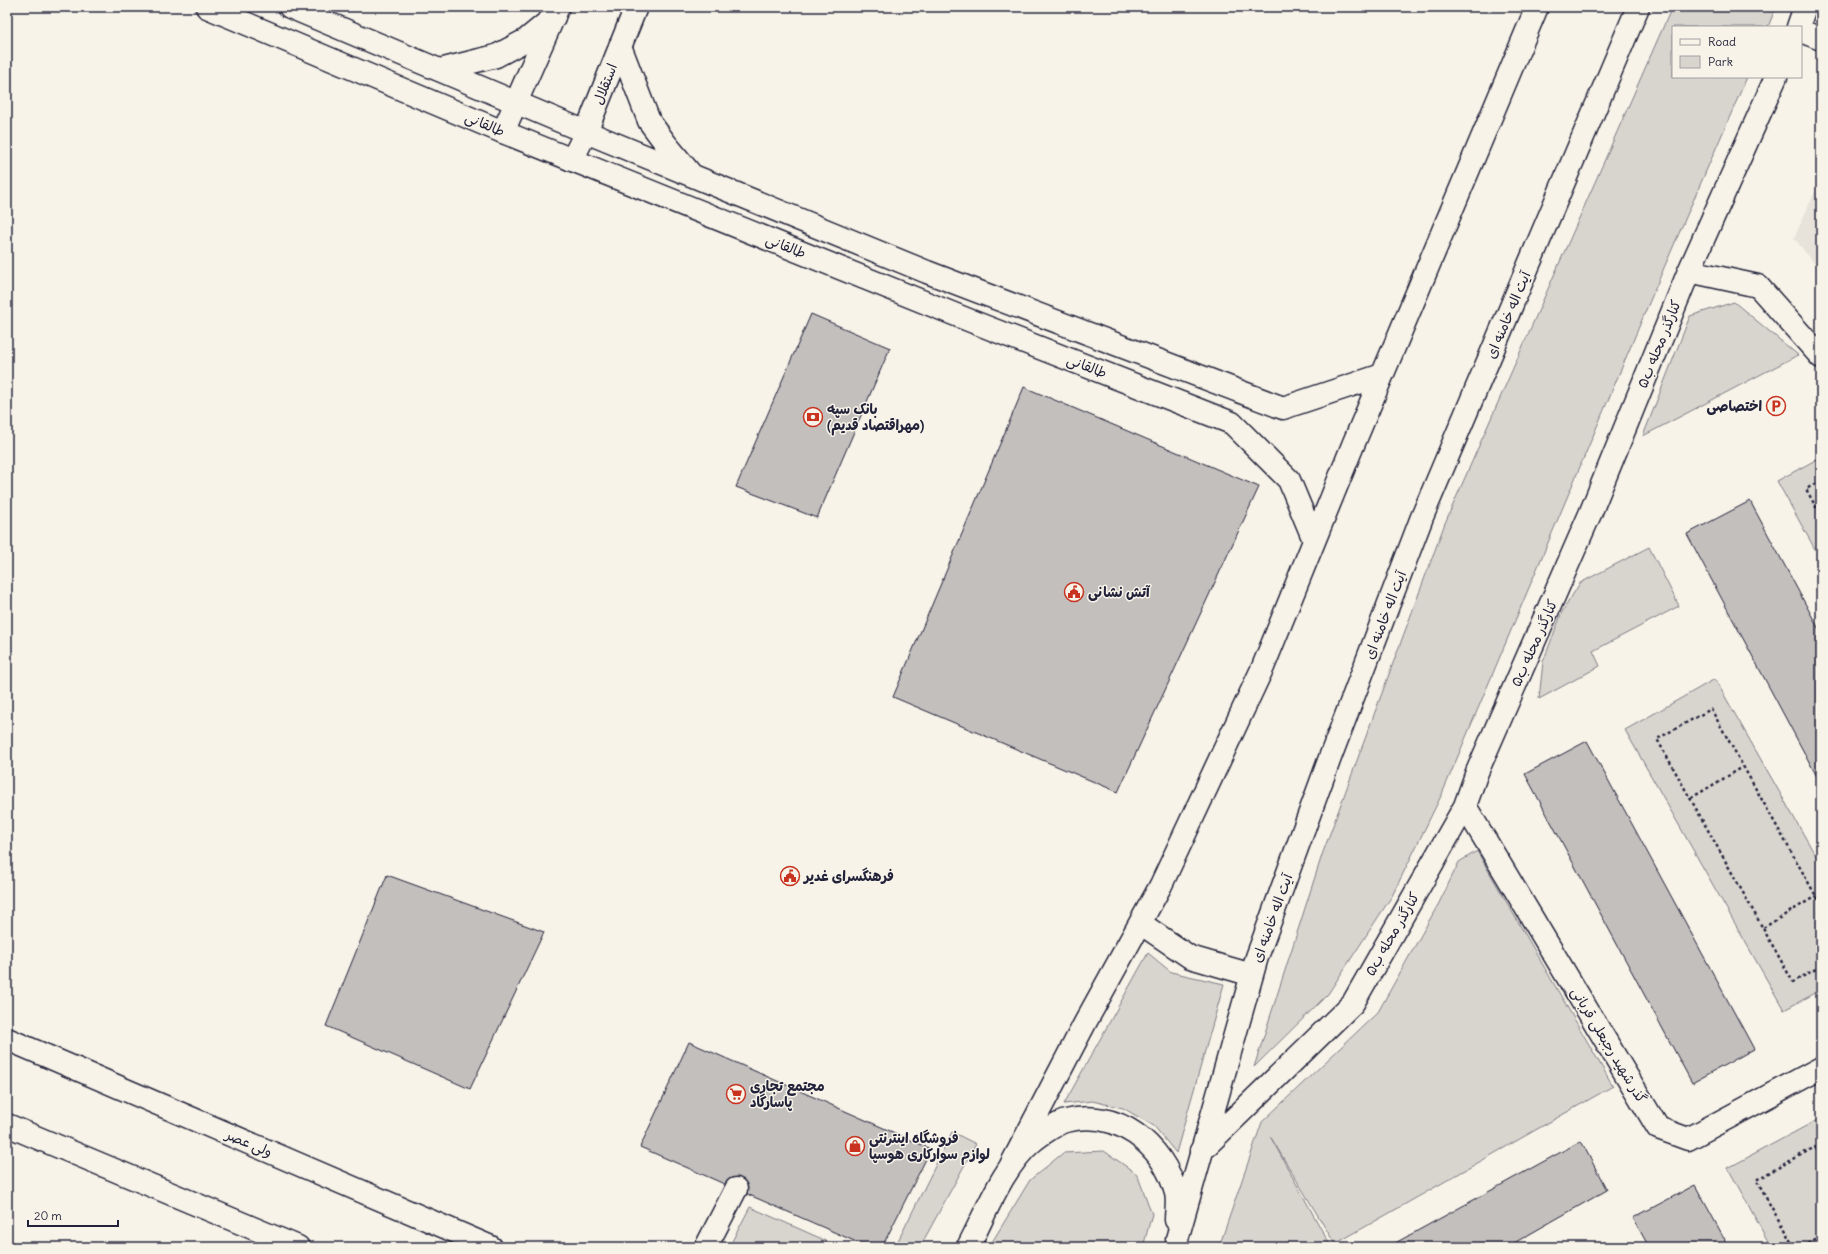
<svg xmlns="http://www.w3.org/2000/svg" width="1828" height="1254" font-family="Delius,'Playpen Sans Arabic',sans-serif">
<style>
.built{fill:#e7e3db}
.green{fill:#d8d5cf;stroke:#7d7c85}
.building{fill:#c2bfbd;stroke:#22223b}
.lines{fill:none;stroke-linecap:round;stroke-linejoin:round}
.minor-casing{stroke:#22223b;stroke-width:25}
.tertiary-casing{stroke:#22223b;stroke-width:25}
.secondary-casing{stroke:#22223b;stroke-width:25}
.path{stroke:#22223b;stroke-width:2.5;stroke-dasharray:3 3;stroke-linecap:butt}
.minor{stroke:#f7f3e8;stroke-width:22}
.tertiary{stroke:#f7f3e8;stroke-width:22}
.secondary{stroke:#f7f3e8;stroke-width:22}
.labels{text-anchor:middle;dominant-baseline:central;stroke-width:3;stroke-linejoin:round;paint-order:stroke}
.street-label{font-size:14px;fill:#22223b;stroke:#f7f3e8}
.poi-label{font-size:14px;font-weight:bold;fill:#22223b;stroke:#f7f3e8;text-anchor:start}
</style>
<rect width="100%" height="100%" fill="#f7f3e8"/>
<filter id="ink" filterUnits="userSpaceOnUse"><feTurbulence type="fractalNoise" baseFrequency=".025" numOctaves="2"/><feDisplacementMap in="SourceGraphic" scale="8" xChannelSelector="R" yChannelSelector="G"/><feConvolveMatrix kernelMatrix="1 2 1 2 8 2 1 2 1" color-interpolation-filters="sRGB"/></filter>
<g filter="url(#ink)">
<!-- built -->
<path class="built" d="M 1821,178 L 1821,272 L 1794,238 Z"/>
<!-- green -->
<path class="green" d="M 1672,7 L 1776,7 L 1768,27 L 1673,27 L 1673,77 L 1747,77 L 1660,277 L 1442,794 L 1392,896 L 1328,994 L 1254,1067 L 1322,855 L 1445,523 Z
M 1734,302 L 1798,355 L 1643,436 L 1690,316 Z
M 1821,457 L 1821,560 L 1777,481 Z
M 1649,547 L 1679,606 L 1593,651 L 1600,666 L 1539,699 L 1543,662 L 1562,612 L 1580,583 Z
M 1715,679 L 1821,865 L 1821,990 L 1784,1010 L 1625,730 Z
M 1477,851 L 1613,1086 L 1335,1244 L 1270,1136 L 1331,1247 L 1219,1247 L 1262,1122 L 1378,1012 L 1439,903 L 1459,862 Z
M 1148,953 L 1171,972 L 1224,984 L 1176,1153 L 1154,1126 L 1123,1108 L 1092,1101 L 1064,1104 Z
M 1821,1118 L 1821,1247 L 1771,1247 L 1728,1168 Z
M 952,1132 L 976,1144 L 920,1247 L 895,1247 Z
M 1104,1151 L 1137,1174 L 1152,1214 L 1143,1247 L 989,1247 L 1030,1180 L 1063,1153 Z
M 750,1207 L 840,1247 L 729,1247 Z"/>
<!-- building -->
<path class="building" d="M 811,314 L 890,348 L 817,518 L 736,487 Z
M 1024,387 L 1259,487 L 1118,792 L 893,697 Z
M 1750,501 L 1821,633 L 1821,784 L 1687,534 Z
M 1587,741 L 1754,1049 L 1692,1083 L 1525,774 Z
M 387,875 L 544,932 L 470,1089 L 326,1026 Z
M 689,1042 L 931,1149 L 882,1247 L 868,1247 L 640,1147 Z
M 1581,1141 L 1607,1190 L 1507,1247 L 1388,1247 Z
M 1695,1185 L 1729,1247 L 1649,1247 L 1633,1218 Z"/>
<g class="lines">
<defs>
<path id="minor" d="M 1801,31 L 1821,39
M 706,1247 L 736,1189"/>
<path id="tertiary" d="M 1798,27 L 1805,7
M 503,132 L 558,7
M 572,160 L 586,132 L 636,7
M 1689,271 L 1758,286 L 1821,357
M 1465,806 L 1658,1128 L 1688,1139 L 1821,1068
M 1201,1151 L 1353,1003 L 1465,806 L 1477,772 L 1590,514 L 1689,271 L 1776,77"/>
<path id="secondary" d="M 207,7 L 503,132 L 971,321 L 1232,423 L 1289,480 L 1314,540
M 290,7 L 586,132 L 927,272 L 1283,408 L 1382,375
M 620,46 L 649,121 L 666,144 L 690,173
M 440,70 L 496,56 L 526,40 L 554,17
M 1140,923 L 1190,957 L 1252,975
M 7,1039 L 491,1247
M 7,1125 L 298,1247
M 1011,1165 L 1085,1023 L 1161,885 L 1263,667 L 1353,445 L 1537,7
M 1177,1239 L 1257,957 L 1331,755 L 1422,517 L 1638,7
M 968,1247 C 986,1213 1003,1166 1033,1141 C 1039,1136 1059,1122 1066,1121 C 1117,1108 1163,1144 1176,1193 C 1178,1201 1176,1212 1176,1220"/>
</defs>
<!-- minor casing -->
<use href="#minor" class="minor-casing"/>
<!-- tertiary casing -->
<use href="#tertiary" class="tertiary-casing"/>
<!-- secondary casing -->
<use href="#secondary" class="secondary-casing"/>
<!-- path -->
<path class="path" d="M 1821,481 L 1806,489 L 1821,516
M 1691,798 L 1743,767
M 1821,905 L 1711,709 L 1657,739 L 1793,982 L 1821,966
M 1763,928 L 1816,896
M 1817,968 L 1821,974
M 1794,1247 L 1756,1180 L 1815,1147 L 1821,1157
M 1802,1247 L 1821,1236"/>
<!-- minor -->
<use href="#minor" class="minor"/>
<!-- tertiary -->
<use href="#tertiary" class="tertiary"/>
<!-- secondary -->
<use href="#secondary" class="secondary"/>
</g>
</g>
<!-- icons -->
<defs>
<symbol id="parking-ring" viewBox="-11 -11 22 22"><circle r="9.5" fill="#f7f3e8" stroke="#c8321e" stroke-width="1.5"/><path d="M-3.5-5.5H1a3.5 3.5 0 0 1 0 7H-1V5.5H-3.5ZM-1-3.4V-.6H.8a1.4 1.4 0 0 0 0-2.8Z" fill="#c8321e"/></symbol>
<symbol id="bank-ring" viewBox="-11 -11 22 22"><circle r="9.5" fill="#f7f3e8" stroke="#c8321e" stroke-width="1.5"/><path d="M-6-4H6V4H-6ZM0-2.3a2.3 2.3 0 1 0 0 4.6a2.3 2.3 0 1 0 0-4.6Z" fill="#c8321e"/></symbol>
<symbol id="civic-ring" viewBox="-11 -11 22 22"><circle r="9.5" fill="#f7f3e8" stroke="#c8321e" stroke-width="1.5"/><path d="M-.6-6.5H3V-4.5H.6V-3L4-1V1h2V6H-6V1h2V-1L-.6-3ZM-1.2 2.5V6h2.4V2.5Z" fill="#c8321e"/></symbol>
<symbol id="supermarket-ring" viewBox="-11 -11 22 22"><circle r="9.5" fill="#f7f3e8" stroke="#c8321e" stroke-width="1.5"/><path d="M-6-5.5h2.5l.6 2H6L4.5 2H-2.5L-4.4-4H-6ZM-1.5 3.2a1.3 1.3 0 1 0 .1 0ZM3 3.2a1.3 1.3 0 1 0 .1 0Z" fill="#c8321e"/></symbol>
<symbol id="shop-ring" viewBox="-11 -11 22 22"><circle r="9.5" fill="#f7f3e8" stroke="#c8321e" stroke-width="1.5"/><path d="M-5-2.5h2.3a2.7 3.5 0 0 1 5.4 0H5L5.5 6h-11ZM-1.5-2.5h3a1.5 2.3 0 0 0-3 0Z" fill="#c8321e"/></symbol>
</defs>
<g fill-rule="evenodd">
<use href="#parking-ring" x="1765" y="395" width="22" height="22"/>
<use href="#bank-ring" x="802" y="406" width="22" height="22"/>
<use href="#civic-ring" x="1063" y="581" width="22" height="22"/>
<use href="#civic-ring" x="779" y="865" width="22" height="22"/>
<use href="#supermarket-ring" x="725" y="1083" width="22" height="22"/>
<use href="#shop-ring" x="844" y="1135" width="22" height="22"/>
</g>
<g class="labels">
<!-- street labels -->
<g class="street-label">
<text transform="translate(605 84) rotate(-69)">استقلال</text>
<text transform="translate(485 124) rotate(23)">طالقانی</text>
<text transform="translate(786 246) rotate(22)">طالقانی</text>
<text transform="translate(1508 315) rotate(-67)">آیت اله خامنه ای</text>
<text transform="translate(1659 344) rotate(-68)">کنارگذر محله ب۵</text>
<text transform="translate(1087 366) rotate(21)">طالقانی</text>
<text transform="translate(1385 615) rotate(-69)">آیت اله خامنه ای</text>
<text transform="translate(1534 643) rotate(-66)">کنارگذر محله ب۵</text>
<text transform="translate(1272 918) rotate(-70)">آیت اله خامنه ای</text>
<text transform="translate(1392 934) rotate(-60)">کنارگذر محله ب۵</text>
<text transform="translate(1609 1045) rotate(59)">گذر شهید رجبعلی قربانی</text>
<text transform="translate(249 1143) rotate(23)">ولی عصر</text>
</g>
<!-- poi labels -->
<g class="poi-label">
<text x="1762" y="406" text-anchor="end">اختصاصی</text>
<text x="827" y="409">بانک سپه<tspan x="827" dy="16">(مهراقتصاد قدیم)</tspan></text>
<text x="1088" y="592">آتش نشانی</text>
<text x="804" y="876">فرهنگسرای غدیر</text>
<text x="750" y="1086">مجتمع تجاری<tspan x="750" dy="16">پاسارگاد</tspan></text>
<text x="869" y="1138">فروشگاه اینترنتی<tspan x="869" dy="16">لوازم سوارکاری هوسپا</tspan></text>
</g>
</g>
<!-- margin -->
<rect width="1828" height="1254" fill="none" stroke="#f7f3e8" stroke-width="24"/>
<rect x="12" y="12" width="1804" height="1230" fill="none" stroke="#22223b" stroke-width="1.5" filter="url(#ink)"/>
<!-- legend -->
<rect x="1672" y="26" width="130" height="52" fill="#f7f3e8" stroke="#a29fa3"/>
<rect x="1680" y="39" width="20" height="6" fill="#f7f3e8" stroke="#a29fa3"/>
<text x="1708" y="46" font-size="12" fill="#22223b">Road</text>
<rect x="1680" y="56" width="20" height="12" fill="#d8d5cf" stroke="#a29fa3"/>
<text x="1708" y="66" font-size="12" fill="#22223b">Park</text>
<!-- scale -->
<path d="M28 1220v6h90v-6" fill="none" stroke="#22223b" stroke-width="2"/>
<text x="34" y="1220" font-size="12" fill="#22223b" stroke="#f7f3e8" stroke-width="3" paint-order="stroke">20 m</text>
</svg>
